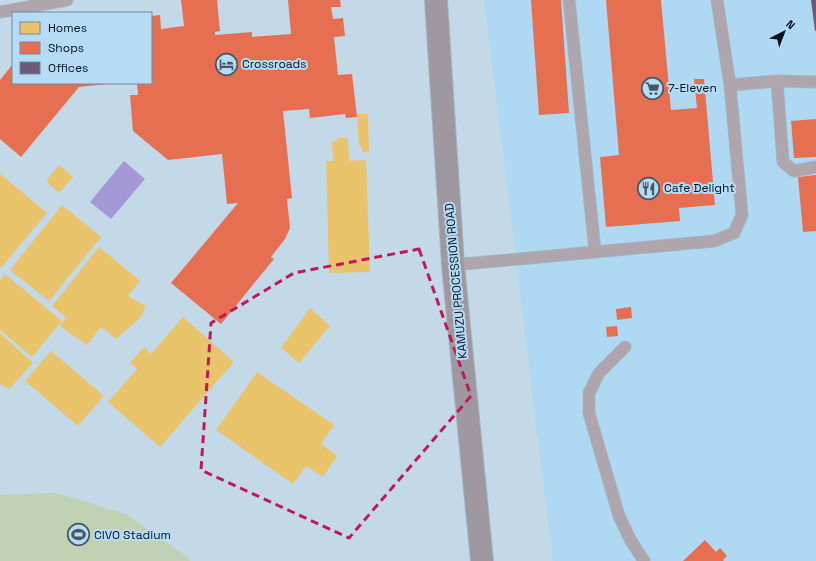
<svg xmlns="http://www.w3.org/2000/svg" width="816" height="561" font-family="'Space Grotesk',sans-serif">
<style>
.built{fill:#afd8f3}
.green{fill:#c1d1b4}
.water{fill:#a499d6}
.homes{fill:#e9c46a}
.shops{fill:#e76f51}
.offices{fill:#6d597a}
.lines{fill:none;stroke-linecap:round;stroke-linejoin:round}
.lane-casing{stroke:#a3b5c1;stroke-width:13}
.highway-casing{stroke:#a3b5c1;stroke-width:24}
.lane{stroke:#afa5ac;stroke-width:11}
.highway{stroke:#a098a1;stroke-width:22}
.marked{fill:none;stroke:#c2185b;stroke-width:3;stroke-dasharray:8 5;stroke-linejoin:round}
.labels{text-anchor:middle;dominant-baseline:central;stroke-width:4;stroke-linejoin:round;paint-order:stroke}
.poi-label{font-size:12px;fill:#001321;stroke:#b6dcf5;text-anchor:start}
.street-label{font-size:12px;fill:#001321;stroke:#b6dcf5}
</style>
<rect width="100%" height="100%" fill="#c4d9e7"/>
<!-- built -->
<path class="built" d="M 484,0 L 816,0 L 816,561 L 553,561 Z"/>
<!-- green -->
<path class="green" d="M 56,493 L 126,514 L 186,556 L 190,561 L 0,561 L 0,495 Z"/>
<!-- water -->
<path class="water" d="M 124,161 L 145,179 L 111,219 L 90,202 Z"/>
<!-- homes -->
<path class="homes" d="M 357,114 L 368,114 L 369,152 L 362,152 L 362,146 L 359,146 Z
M 337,138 L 348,138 L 349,161 L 366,160 L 370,272 L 329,273 L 326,161 L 333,161 L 332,141 L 337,141 Z
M 59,165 L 73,177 L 59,193 L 46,181 Z
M 0,174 L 47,213 L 0,269 Z
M 62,205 L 101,237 L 49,301 L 10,270 Z
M 99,247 L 140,281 L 128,296 L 146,306 L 140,318 L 116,339 L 101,327 L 87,345 L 60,326 L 66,317 L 52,306 Z
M 5,274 L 62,321 L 32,357 L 0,330 L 0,280 Z
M 310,308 L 330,326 L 299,363 L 281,348 Z
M 183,317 L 234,362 L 160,447 L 108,402 L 137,369 L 130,363 L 144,347 L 151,354 Z
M 0,333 L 33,363 L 9,389 L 0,384 Z
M 51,351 L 104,396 L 78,426 L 25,381 Z
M 257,372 L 334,425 L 321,444 L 337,456 L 323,477 L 306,466 L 293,484 L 216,430 Z"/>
<!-- shops -->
<path class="shops" d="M 181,0 L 217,0 L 220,31 L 215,32 L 215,35 L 252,32 L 252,37 L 291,34 L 288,0 L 340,0 L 341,7 L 331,7 L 333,19 L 343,18 L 345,36 L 334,37 L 338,75 L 352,74 L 357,117 L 346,118 L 345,114 L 310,118 L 309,109 L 283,111 L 292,198 L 287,199 L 290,228 L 285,239 L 271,257 L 274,259 L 221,324 L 171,283 L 238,203 L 227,204 L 222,154 L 168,160 L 133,131 L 130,95 L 138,95 L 137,83 L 151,83 L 151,16 L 160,15 L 161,29 L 184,26 Z
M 531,0 L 561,0 L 569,113 L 539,115 Z
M 606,0 L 661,0 L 671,110 L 697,108 L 694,79 L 704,79 L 715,205 L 679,208 L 680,221 L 606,227 L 600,157 L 619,155 Z
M 13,64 L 13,83 L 106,84 L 79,87 L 21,157 L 0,139 L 0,80 Z
M 816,119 L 816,157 L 794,158 L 791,121 Z
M 816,175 L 816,231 L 803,232 L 798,177 Z
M 631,307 L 632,318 L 617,320 L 616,309 Z
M 617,326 L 618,336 L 607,337 L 606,327 Z
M 705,540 L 716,552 L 720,548 L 727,556 L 723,560 L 724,561 L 683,561 Z"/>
<!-- offices -->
<path class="offices" d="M 811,0 L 816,0 L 816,31 L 815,31 Z"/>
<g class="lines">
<defs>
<path id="lane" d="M 569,0 L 595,251
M 0,12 L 67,0
M 777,81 L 783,162 L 794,171 L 816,167
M 730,85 L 777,81 L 816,82
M 453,265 L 714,241 L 734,233 L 742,215 L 730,85 L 717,0
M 625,347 L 599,373 L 589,393 L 589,413 L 619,516 L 631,541 L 644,561"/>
<path id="highway" d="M 436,0 L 453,265 L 482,561"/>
</defs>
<!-- lane casing -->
<use href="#lane" class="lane-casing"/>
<!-- highway casing -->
<use href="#highway" class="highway-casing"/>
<!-- lane -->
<use href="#lane" class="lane"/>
<!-- highway -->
<use href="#highway" class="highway"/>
</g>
<!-- marked area -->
<path class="marked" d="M 419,249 L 471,396 L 349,538 L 201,470 L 211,323 L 294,273 Z"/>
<!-- icons -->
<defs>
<symbol id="hotel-ring" viewBox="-11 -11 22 22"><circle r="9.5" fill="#b6dcf5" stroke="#455866" stroke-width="1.5"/><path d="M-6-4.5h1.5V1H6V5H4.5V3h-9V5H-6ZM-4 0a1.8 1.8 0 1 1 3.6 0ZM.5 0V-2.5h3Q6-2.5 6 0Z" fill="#455866"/></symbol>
<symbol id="supermarket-ring" viewBox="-11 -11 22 22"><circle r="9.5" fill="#b6dcf5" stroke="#455866" stroke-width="1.5"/><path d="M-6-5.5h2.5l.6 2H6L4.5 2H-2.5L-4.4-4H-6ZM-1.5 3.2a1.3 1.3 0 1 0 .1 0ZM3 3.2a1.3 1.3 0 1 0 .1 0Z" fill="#455866"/></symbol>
<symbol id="restaurant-ring" viewBox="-11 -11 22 22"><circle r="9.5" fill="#b6dcf5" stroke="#455866" stroke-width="1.5"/><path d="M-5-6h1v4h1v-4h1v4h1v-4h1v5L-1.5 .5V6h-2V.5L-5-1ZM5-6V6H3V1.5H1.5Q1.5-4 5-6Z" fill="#455866"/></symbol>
<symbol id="stadium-ring" viewBox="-11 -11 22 22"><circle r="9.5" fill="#b6dcf5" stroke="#455866" stroke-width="1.5"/><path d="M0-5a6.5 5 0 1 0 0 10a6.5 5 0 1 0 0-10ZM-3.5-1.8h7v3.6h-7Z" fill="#455866"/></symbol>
</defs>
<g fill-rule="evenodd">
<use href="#hotel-ring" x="214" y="52" width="25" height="25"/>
<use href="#supermarket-ring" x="640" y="76" width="25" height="25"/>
<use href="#restaurant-ring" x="636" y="176" width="25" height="25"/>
<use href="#stadium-ring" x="66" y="522" width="25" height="25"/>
</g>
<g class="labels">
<!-- poi labels -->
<g class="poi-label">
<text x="242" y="64">Crossroads</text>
<text x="668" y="88">7-Eleven</text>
<text x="664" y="188">Cafe Delight</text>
<text x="94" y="535">CIVO Stadium</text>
</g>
<!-- street labels -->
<g class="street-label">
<text transform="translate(456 281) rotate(-95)">KAMUZU PROCESSION ROAD</text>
</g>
</g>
<!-- legend -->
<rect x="12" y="12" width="140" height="72" fill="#b6dcf5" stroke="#6d8ca0"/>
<rect x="20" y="22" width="20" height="12" fill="#e9c46a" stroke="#6d8ca0"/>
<text x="48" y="32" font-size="12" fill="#001321">Homes</text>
<rect x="20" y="42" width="20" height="12" fill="#e76f51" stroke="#6d8ca0"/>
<text x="48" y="52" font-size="12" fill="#001321">Shops</text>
<rect x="20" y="62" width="20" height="12" fill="#6d597a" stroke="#6d8ca0"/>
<text x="48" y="72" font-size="12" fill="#001321">Offices</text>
<!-- north arrow -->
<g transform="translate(784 32) rotate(42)" stroke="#b6dcf5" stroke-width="3" paint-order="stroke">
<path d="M0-3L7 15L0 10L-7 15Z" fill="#001321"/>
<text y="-6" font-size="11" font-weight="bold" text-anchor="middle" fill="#001321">N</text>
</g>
</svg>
